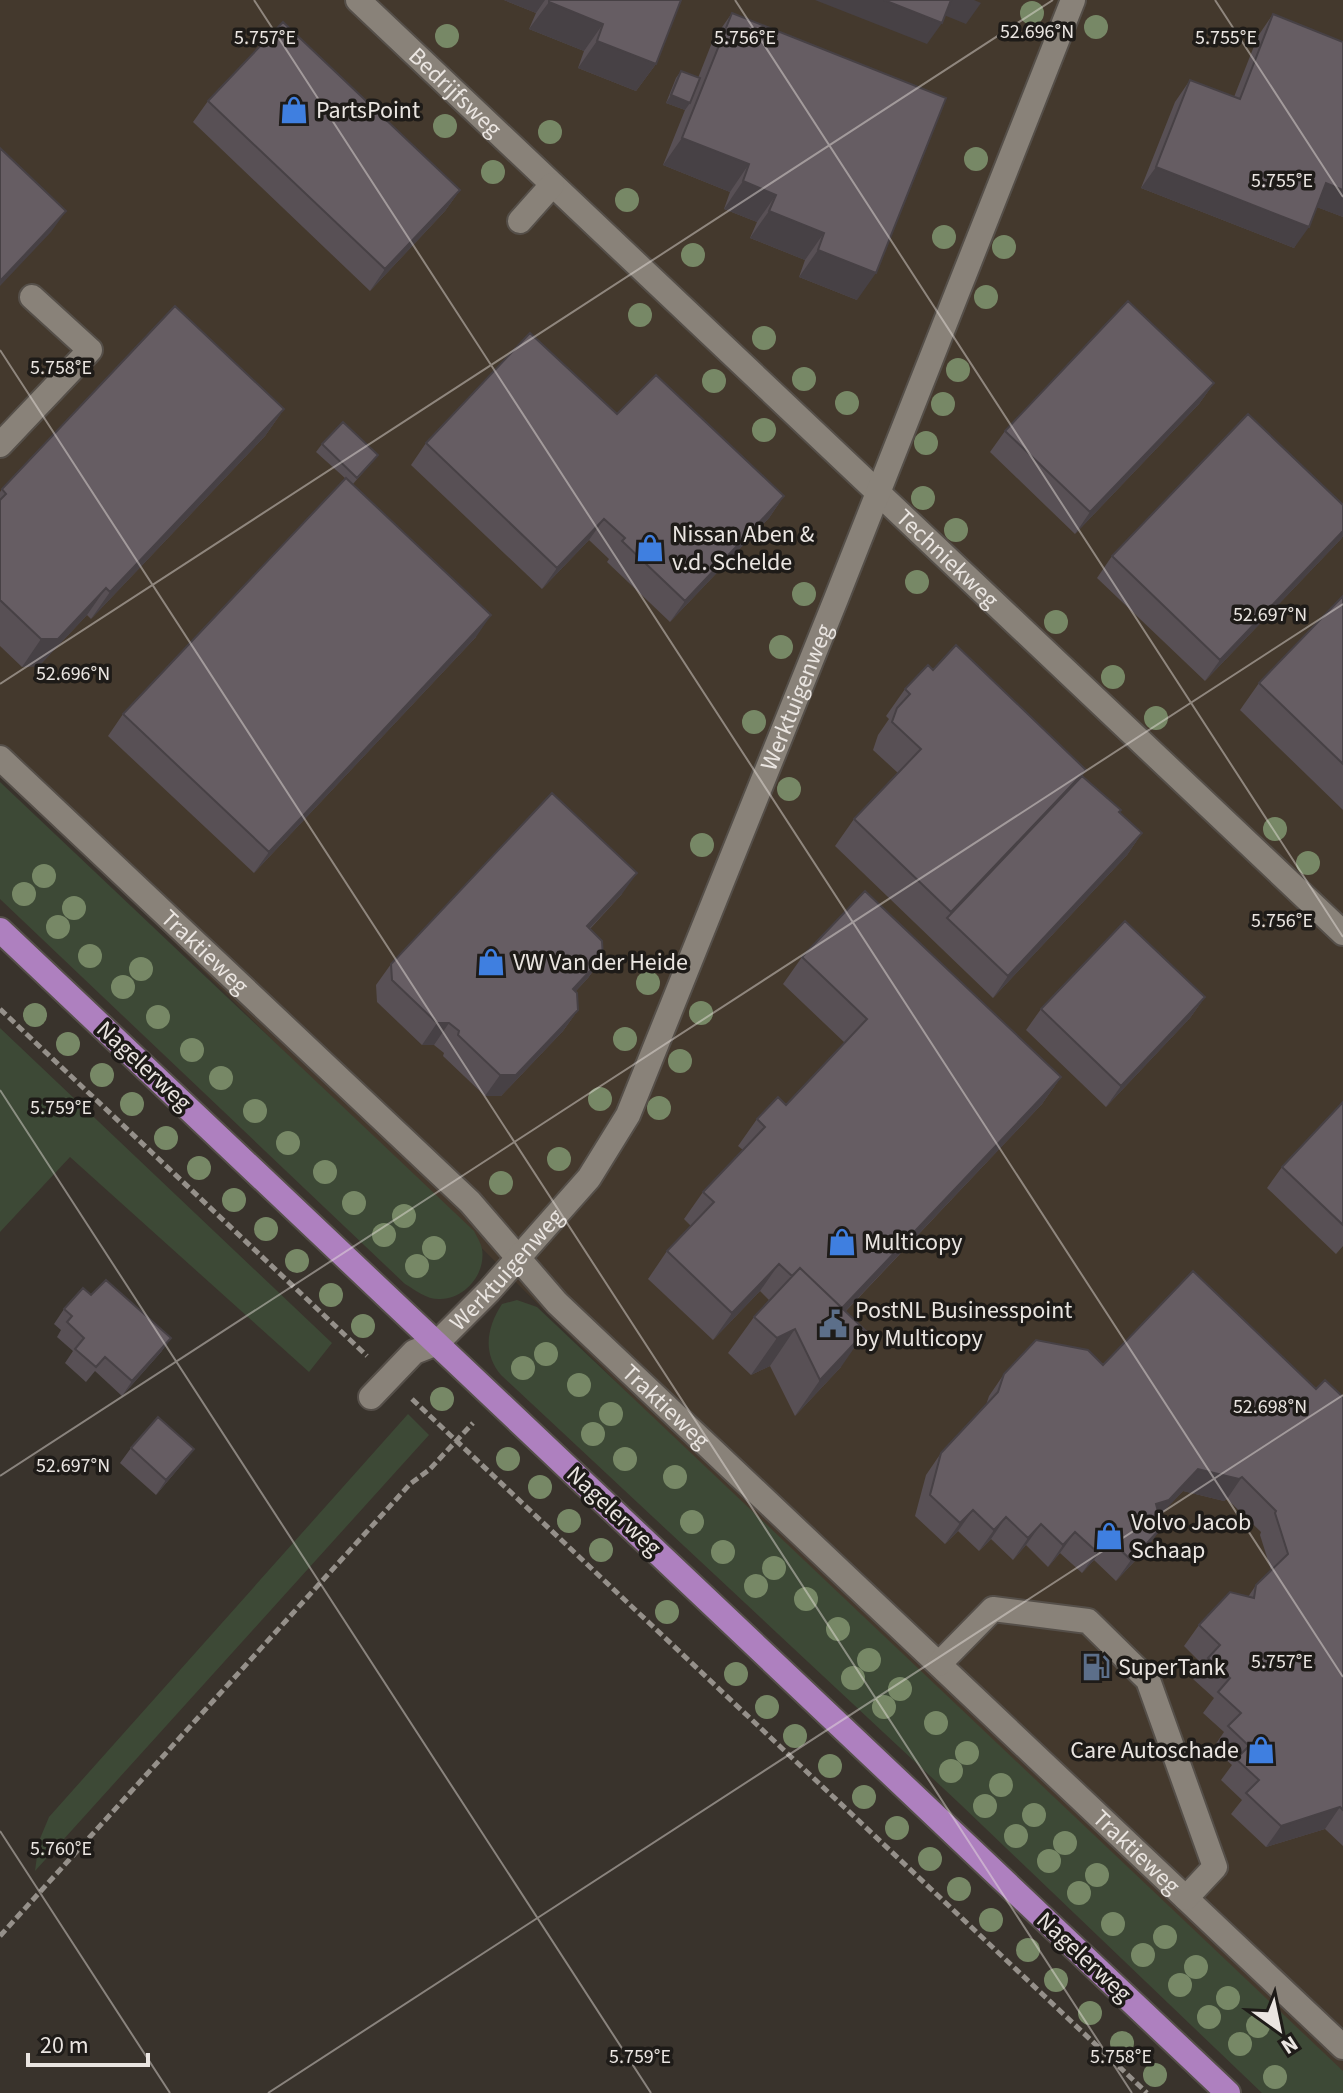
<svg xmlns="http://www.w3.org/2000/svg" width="1343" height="2093" font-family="'Source Sans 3',sans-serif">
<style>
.built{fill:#44392d}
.green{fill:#3d4936}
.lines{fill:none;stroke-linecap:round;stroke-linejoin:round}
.minor-casing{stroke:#554f49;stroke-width:28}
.major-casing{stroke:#554f49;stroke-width:28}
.path{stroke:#95908a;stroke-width:5;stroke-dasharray:8 4;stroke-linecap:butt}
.minor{stroke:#898279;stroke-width:24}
.major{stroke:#ae80bf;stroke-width:24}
.tree{fill:#786}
.wall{fill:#585055}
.shaded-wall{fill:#474145}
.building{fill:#665d63;stroke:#474145;stroke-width:2}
.ticks{fill:none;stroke:#eae5e1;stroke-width:2;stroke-opacity:0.45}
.labels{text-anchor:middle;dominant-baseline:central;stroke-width:7;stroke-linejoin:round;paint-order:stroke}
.street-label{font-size:24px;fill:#eae5e1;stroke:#1e1b18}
.poi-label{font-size:24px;fill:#eae5e1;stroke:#1e1b18;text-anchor:start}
.ticks-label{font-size:20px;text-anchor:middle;fill:#eae5e1;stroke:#1e1b18;stroke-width:7;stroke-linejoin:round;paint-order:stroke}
</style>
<rect width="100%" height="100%" fill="#39332c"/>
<!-- built -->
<path class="built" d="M 0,0 L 1343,0 L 1343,2093 L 1331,2093 L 0,769 Z"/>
<!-- green -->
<path class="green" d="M 0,782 L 474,1231 C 477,1237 481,1243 482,1249 C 486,1273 466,1298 441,1299 C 427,1300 417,1291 405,1284 L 0,899 Z
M 0,1028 L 332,1343 L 309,1372 L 70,1157 L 0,1232 Z
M 517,1300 L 537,1307 L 1343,2071 L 1343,2093 L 1262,2093 L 959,1803 L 501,1375 C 482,1353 487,1327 502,1304 Z
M 408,1414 L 429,1435 L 35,1871 L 39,1841 L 49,1817 Z"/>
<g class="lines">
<defs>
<g id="minor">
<path id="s1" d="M 358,0 L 1343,933"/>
<path d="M 520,221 L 552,185"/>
<path d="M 0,445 L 90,350 L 32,297"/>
<path id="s2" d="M 0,758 L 470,1202 L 557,1303 L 1343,2047"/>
<path id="s3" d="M 371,1397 L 414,1352 L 437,1343 L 489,1291 L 589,1178 L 628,1115 L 836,599 L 1073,0"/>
<path d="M 939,1664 L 993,1609 L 1088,1621 L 1148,1680 L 1215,1867 L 1186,1898"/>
</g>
<path id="major" d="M 0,930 L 1228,2093"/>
</defs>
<!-- minor casing -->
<use href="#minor" class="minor-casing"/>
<!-- major casing -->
<use href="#major" class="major-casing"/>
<!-- path -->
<path class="path" d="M 0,1009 L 367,1356
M 412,1399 L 1147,2093
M 0,1936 L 410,1484 L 429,1470 L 473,1423"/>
<!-- minor -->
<use href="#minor" class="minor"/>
<!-- major -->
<use href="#major" class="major"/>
</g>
<!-- trees -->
<g class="tree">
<circle cx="1032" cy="13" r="12"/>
<circle cx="1096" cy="27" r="12"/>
<circle cx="447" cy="36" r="12"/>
<circle cx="445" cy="126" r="12"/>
<circle cx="550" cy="132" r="12"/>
<circle cx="976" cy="159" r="12"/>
<circle cx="493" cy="172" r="12"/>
<circle cx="627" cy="200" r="12"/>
<circle cx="944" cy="237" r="12"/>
<circle cx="1004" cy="247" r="12"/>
<circle cx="693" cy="255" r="12"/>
<circle cx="986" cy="297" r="12"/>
<circle cx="640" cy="315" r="12"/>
<circle cx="764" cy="338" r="12"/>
<circle cx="958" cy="370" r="12"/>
<circle cx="804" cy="379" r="12"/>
<circle cx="714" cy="381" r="12"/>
<circle cx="847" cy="403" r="12"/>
<circle cx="943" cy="404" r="12"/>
<circle cx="764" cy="430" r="12"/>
<circle cx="926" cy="443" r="12"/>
<circle cx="923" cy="498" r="12"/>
<circle cx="956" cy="530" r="12"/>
<circle cx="917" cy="582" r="12"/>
<circle cx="804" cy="594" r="12"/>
<circle cx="1056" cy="622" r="12"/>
<circle cx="781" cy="647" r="12"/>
<circle cx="1113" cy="677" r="12"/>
<circle cx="1156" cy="718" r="12"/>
<circle cx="754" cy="722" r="12"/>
<circle cx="789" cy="789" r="12"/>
<circle cx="1275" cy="829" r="12"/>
<circle cx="702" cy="845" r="12"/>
<circle cx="1308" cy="863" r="12"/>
<circle cx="44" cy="876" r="12"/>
<circle cx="24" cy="894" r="12"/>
<circle cx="74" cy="908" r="12"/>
<circle cx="58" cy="927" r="12"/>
<circle cx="90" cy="956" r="12"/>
<circle cx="141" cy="969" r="12"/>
<circle cx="648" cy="983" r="12"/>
<circle cx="123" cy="987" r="12"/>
<circle cx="701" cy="1013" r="12"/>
<circle cx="35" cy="1015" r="12"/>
<circle cx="158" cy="1017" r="12"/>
<circle cx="625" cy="1039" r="12"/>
<circle cx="68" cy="1044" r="12"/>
<circle cx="192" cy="1050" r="12"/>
<circle cx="680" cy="1061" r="12"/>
<circle cx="102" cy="1075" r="12"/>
<circle cx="221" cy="1078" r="12"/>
<circle cx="600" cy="1099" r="12"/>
<circle cx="132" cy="1104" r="12"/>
<circle cx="659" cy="1108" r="12"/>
<circle cx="255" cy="1111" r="12"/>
<circle cx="166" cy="1138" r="12"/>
<circle cx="288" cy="1143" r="12"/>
<circle cx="559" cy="1159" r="12"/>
<circle cx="199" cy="1168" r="12"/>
<circle cx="325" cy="1172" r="12"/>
<circle cx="501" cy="1183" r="12"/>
<circle cx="234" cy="1200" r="12"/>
<circle cx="354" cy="1203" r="12"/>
<circle cx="404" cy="1216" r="12"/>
<circle cx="266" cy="1229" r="12"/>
<circle cx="384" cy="1235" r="12"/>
<circle cx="434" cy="1248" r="12"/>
<circle cx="297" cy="1261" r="12"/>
<circle cx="417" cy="1266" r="12"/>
<circle cx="331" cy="1295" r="12"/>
<circle cx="363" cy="1326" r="12"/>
<circle cx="546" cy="1354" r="12"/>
<circle cx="523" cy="1368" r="12"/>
<circle cx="579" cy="1385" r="12"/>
<circle cx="442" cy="1399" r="12"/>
<circle cx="611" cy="1414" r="12"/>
<circle cx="593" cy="1434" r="12"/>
<circle cx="508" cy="1459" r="12"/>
<circle cx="625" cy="1459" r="12"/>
<circle cx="675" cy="1477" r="12"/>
<circle cx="540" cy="1487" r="12"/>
<circle cx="569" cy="1521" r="12"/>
<circle cx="692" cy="1522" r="12"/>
<circle cx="601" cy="1550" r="12"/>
<circle cx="723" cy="1552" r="12"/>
<circle cx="774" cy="1568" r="12"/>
<circle cx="756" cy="1586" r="12"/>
<circle cx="806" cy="1599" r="12"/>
<circle cx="667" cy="1612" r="12"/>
<circle cx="838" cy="1629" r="12"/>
<circle cx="869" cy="1660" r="12"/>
<circle cx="736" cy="1674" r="12"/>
<circle cx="853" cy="1678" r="12"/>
<circle cx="900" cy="1689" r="12"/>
<circle cx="767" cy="1707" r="12"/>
<circle cx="884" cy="1707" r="12"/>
<circle cx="936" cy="1723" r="12"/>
<circle cx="795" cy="1736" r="12"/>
<circle cx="967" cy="1753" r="12"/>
<circle cx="830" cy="1766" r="12"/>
<circle cx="951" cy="1771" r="12"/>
<circle cx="1001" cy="1785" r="12"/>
<circle cx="864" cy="1797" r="12"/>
<circle cx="985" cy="1806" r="12"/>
<circle cx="1034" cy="1815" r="12"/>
<circle cx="897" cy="1828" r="12"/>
<circle cx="1016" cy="1836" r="12"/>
<circle cx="1065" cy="1843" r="12"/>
<circle cx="930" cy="1859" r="12"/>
<circle cx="1049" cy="1861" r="12"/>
<circle cx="1097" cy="1875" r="12"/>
<circle cx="959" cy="1889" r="12"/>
<circle cx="1079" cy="1893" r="12"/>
<circle cx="991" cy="1920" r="12"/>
<circle cx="1113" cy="1924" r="12"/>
<circle cx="1165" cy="1937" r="12"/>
<circle cx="1028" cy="1950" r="12"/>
<circle cx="1143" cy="1955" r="12"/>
<circle cx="1196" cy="1967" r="12"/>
<circle cx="1056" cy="1980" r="12"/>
<circle cx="1180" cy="1985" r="12"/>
<circle cx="1228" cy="1998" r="12"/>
<circle cx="1090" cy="2013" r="12"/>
<circle cx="1209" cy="2017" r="12"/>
<circle cx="1258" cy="2026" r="12"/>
<circle cx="1122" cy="2043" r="12"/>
<circle cx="1240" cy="2044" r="12"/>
<circle cx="1155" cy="2075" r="12"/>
<circle cx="1275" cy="2077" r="12"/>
</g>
<!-- wall -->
<path class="wall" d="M 504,0 L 681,0 L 656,64 L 636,91 L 578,68 L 584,51 L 529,29 L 536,13 Z
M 732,13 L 857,300 L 799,277 L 805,260 L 750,238 L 757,222 L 724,209 L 730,192 L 663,165 L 685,110 L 666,103 L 676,78 L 681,71 L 698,78 L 713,40 Z
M 1273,14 L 1343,42 L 1343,217 L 1317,207 L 1294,248 L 1141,188 L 1175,102 L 1190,80 L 1234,97 L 1258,36 Z
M 208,101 L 460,190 L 445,211 L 370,291 L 193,122 Z
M 1214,383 L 1199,404 L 1075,534 L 990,452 L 1005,431 Z
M 284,409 L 265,436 L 91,619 L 87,615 L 39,666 L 22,667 L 0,646 L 0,492 L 2,489 Z
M 617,414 L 784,496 L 769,518 L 670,622 L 607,562 L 609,559 L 589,540 L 542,589 L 411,465 L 426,443 Z
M 322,444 L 378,455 L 353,484 L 476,637 L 254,873 L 108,736 L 123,714 L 346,479 L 316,452 Z
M 1343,505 L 1343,536 L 1341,539 L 1205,681 L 1097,578 L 1112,556 Z
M 1343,596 L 1343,810 L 1240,710 L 1259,683 Z
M 933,670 L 1086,770 L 1082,776 L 1142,833 L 1127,855 L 993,998 L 835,846 L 854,819 L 898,773 L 873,750 L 878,735 L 889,719 L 886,716 L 905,689 Z
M 622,894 L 590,929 L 603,957 L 588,978 L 575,992 L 578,1010 L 563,1031 L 501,1096 L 485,1096 L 443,1056 L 444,1053 L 434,1045 L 422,1045 L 377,1002 L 376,985 L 391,964 Z
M 802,957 L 1061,1077 L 1042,1104 L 846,1311 L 841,1367 L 795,1416 L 770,1366 L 751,1375 L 728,1353 L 754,1317 L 769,1300 L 760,1291 L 713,1340 L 648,1279 L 667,1251 L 691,1226 L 684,1219 L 703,1192 L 743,1150 L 738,1146 L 757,1119 L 786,1105 L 845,1043 L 783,984 Z
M 1205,997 L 1190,1018 L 1106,1107 L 1026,1030 L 1041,1009 Z
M 1343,1102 L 1343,1246 L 1336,1254 L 1267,1188 L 1282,1167 Z
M 91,1295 L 171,1338 L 161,1352 L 122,1396 L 95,1371 L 86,1382 L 65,1363 L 73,1351 L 57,1337 L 61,1330 L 54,1324 L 64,1309 Z
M 1103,1365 L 1316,1389 L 1343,1397 L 1343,1846 L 1325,1829 L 1266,1847 L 1231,1814 L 1242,1800 L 1221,1780 L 1232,1765 L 1213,1748 L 1224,1732 L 1203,1713 L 1214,1698 L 1193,1679 L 1203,1665 L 1184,1646 L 1199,1625 L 1248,1597 L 1256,1585 L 1271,1570 L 1260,1535 L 1261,1532 L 1227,1499 L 1224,1501 L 1183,1491 L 1159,1516 L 1147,1548 L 1116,1581 L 1094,1560 L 1082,1573 L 1060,1553 L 1048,1567 L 1026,1545 L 1013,1560 L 991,1539 L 979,1551 L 958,1531 L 945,1544 L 915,1516 L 926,1475 L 941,1453 L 986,1405 L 989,1396 L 1004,1374 Z
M 131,1448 L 194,1449 L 183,1463 L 156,1495 L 120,1463 Z"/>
<!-- shaded-wall -->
<path class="shaded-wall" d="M 504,0 L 545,0 L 536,13 Z
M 815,0 L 884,0 L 942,23 L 927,44 Z
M 949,0 L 974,0 L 981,3 L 966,24 L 939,13 Z
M 549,2 L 603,24 L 584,51 L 529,29 Z
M 597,41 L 656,64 L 636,91 L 578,68 Z
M 671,95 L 690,103 L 685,110 L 666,103 Z
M 682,138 L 749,164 L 730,192 L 663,165 Z
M 1156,167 L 1309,227 L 1294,248 L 1141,188 Z
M 743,181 L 776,195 L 757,222 L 724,209 Z
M 1326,183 L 1343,190 L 1343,217 L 1311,205 Z
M 460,190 L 445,211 L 370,291 L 385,269 Z
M 66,211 L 51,232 L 0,286 L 0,281 Z
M 769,211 L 824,233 L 805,260 L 750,238 Z
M 818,250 L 876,273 L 857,300 L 799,277 Z
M 1214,383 L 1199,404 L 1075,534 L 1090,512 Z
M 284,409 L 265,436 L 91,619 L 110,592 Z
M 784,496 L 769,518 L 670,622 L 685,601 Z
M 604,519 L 589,540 L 542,589 L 557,568 Z
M 1343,531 L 1343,536 L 1341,539 L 1205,681 L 1220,660 Z
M 106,588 L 87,615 L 39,666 L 22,667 L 41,639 Z
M 491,615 L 476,637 L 254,873 L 269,852 Z
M 1142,833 L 1127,855 L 993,998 L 1008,976 Z
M 637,873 L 622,894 L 572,947 L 587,926 Z
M 603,957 L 588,978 L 558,1010 L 573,989 Z
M 1205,997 L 1190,1018 L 1106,1107 L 1121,1086 Z
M 578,1010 L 563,1031 L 501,1096 L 485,1096 L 500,1075 Z
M 437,1023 L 449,1023 L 434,1045 L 422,1045 Z
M 1061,1077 L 1042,1104 L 815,1343 L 835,1316 Z
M 779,1264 L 760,1291 L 713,1340 L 732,1313 Z
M 795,1329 L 770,1366 L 751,1375 L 777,1338 Z
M 866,1331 L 841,1367 L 795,1416 L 820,1380 Z
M 171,1338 L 161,1352 L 122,1396 L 132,1381 Z
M 194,1449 L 183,1463 L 156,1495 L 166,1480 Z
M 1198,1469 L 1242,1477 L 1227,1499 L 1224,1501 L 1183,1491 L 1154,1522 L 1156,1504 Z
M 973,1510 L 958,1531 L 945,1544 L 960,1523 Z
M 1006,1517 L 991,1539 L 979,1551 L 994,1530 Z
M 1041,1524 L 1026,1545 L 1013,1560 L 1028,1538 Z
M 1162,1527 L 1147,1548 L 1116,1581 L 1131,1560 Z
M 1075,1532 L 1060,1553 L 1048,1567 L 1063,1545 Z
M 1109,1539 L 1094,1560 L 1082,1573 L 1097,1552 Z
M 1340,1807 L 1325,1829 L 1266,1847 L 1281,1826 Z"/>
<!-- building -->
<path class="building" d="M 549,0 L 681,0 L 656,64 L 597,41 L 603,24 L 549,2 Z
M 884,0 L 951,0 L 942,23 Z
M 732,13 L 946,98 L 876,273 L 818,250 L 824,233 L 769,211 L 776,195 L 743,181 L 749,164 L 682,138 Z
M 1273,14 L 1343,42 L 1343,190 L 1326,183 L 1309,227 L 1156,167 L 1190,80 L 1240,99 Z
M 283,22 L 460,190 L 385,269 L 208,101 Z
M 681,71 L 700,78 L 690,103 L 671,95 Z
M 0,148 L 66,211 L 0,281 Z
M 1128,301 L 1214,383 L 1090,512 L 1005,431 Z
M 175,306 L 284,409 L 110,592 L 106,588 L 58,639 L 41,639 L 0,600 L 0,500 L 6,494 L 2,489 Z
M 530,333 L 617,414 L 656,375 L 784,496 L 685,601 L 622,541 L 625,538 L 604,519 L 557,568 L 426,443 Z
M 1248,414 L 1343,505 L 1343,531 L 1220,660 L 1112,556 Z
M 343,422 L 378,455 L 357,478 L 322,444 Z
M 346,478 L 491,615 L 269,852 L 123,714 Z
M 1343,596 L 1343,764 L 1259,683 Z
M 956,645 L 1086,770 L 951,912 L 854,819 L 921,749 L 892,722 L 897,708 L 910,694 L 905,689 L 928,665 L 933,670 Z
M 1082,776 L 1121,810 L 1119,812 L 1142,833 L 1008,976 L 947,918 Z
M 552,793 L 637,873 L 587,926 L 602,941 L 603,957 L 573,989 L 577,993 L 578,1010 L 516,1075 L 500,1075 L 458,1035 L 459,1031 L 449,1023 L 437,1023 L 392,980 L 391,964 Z
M 865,891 L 1061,1077 L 842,1308 L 800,1268 L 792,1276 L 779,1264 L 732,1313 L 667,1251 L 714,1202 L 703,1192 L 765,1127 L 757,1119 L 778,1097 L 786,1105 L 867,1019 L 802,957 Z
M 1125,921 L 1205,997 L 1121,1086 L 1041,1009 Z
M 1343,1102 L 1343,1225 L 1282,1167 Z
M 800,1268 L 866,1331 L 820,1380 L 795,1329 L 777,1338 L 754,1317 Z
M 1193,1271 L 1316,1389 L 1325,1380 L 1343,1397 L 1343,1810 L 1340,1807 L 1281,1826 L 1246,1793 L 1259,1780 L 1236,1759 L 1249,1746 L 1228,1726 L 1241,1713 L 1218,1692 L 1230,1678 L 1208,1658 L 1220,1645 L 1199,1625 L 1230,1592 L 1254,1598 L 1256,1585 L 1288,1554 L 1275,1513 L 1276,1511 L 1242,1477 L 1239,1479 L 1198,1469 L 1169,1500 L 1156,1504 L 1162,1527 L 1131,1560 L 1109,1539 L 1097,1552 L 1075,1532 L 1063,1545 L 1041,1524 L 1028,1538 L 1006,1517 L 994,1530 L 973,1510 L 960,1523 L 930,1495 L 941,1453 L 998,1392 L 1004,1374 L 1036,1340 L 1088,1350 L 1103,1365 Z
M 106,1280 L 171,1338 L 132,1381 L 105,1357 L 96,1367 L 75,1349 L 84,1338 L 67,1322 L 72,1316 L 64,1309 L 83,1288 L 91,1295 Z
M 158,1417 L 194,1449 L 166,1480 L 131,1448 Z"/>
<!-- ticks -->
<path class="ticks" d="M 254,0 L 1343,1677M 735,0 L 1343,937M 1215,0 L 1343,197M 0,350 L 1132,2093M 0,684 L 1053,0M 0,1090 L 651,2093M 0,1476 L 1343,604M 0,1831 L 170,2093M 268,2093 L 1343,1395"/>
<!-- icons -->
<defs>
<symbol id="shop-bare" viewBox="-9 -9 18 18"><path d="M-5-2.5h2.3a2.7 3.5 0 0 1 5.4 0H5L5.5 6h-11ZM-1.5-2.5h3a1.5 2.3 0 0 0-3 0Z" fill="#3f7fe0" stroke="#1e1b18" stroke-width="2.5" paint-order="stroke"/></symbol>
<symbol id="civic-bare" viewBox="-9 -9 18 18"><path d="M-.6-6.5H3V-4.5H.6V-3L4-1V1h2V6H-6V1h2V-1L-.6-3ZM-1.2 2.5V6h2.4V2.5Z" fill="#5c6f8a" stroke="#1e1b18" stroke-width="2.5" paint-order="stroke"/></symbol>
<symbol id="fuel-bare" viewBox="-9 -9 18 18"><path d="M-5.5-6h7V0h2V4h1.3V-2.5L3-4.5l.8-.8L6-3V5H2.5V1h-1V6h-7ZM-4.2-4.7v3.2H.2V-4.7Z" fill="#5c6f8a" stroke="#1e1b18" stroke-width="2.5" paint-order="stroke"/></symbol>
</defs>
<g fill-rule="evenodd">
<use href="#shop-bare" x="274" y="90" width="40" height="40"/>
<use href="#shop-bare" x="630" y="528" width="40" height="40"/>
<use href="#shop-bare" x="471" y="942" width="40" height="40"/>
<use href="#shop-bare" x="822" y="1222" width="40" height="40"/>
<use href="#civic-bare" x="813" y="1304" width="40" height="40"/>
<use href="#shop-bare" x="1089" y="1516" width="40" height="40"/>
<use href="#fuel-bare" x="1076" y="1647" width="40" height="40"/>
<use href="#shop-bare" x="1241" y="1730" width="40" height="40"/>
</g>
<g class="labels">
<!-- street labels -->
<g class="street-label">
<text stroke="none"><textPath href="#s1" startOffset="134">Bedrijfsweg</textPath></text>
<text stroke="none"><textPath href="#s1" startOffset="812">Techniekweg</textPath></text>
<text stroke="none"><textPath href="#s3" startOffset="836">Werktuigenweg</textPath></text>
<text stroke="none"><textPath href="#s2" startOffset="282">Traktieweg</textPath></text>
<text transform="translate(144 1066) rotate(43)">Nagelerweg</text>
<text stroke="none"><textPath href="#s3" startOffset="188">Werktuigenweg</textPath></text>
<text stroke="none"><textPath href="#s2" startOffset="930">Traktieweg</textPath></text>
<text transform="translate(614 1511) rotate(43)">Nagelerweg</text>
<text stroke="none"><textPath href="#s2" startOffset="1578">Traktieweg</textPath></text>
<text transform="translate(1084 1957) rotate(43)">Nagelerweg</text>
</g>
<!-- poi labels -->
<g class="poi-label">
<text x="316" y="110">PartsPoint</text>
<text x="672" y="534">Nissan Aben &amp;<tspan x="672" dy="28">v.d. Schelde</tspan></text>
<text x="513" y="962">VW Van der Heide</text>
<text x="864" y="1242">Multicopy</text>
<text x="855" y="1310">PostNL Businesspoint<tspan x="855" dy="28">by Multicopy</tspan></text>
<text x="1131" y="1522">Volvo Jacob<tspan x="1131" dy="28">Schaap</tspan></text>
<text x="1118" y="1667">SuperTank</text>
<text x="1239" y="1750" text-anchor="end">Care Autoschade</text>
</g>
</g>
<g class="ticks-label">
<text x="1037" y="38">52.696°N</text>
<text x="265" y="44">5.757°E</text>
<text x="745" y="44">5.756°E</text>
<text x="1226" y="44">5.755°E</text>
<text x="1282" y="187">5.755°E</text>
<text x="61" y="374">5.758°E</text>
<text x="1270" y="621">52.697°N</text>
<text x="73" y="680">52.696°N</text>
<text x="1282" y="927">5.756°E</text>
<text x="61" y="1114">5.759°E</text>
<text x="1270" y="1413">52.698°N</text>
<text x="73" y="1472">52.697°N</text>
<text x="1282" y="1668">5.757°E</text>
<text x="61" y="1855">5.760°E</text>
<text x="640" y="2063">5.759°E</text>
<text x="1121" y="2063">5.758°E</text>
</g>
<!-- north arrow -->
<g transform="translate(1279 2029) rotate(147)" stroke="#1e1b18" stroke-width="6" paint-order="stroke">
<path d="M0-6L14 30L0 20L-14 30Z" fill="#eae5e1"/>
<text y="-12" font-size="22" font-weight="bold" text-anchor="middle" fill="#eae5e1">N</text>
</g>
<!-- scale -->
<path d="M28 2053v12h120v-12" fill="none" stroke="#eae5e1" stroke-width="4"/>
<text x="40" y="2053" font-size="24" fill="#eae5e1" stroke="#1e1b18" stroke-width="6" paint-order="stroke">20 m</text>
</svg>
